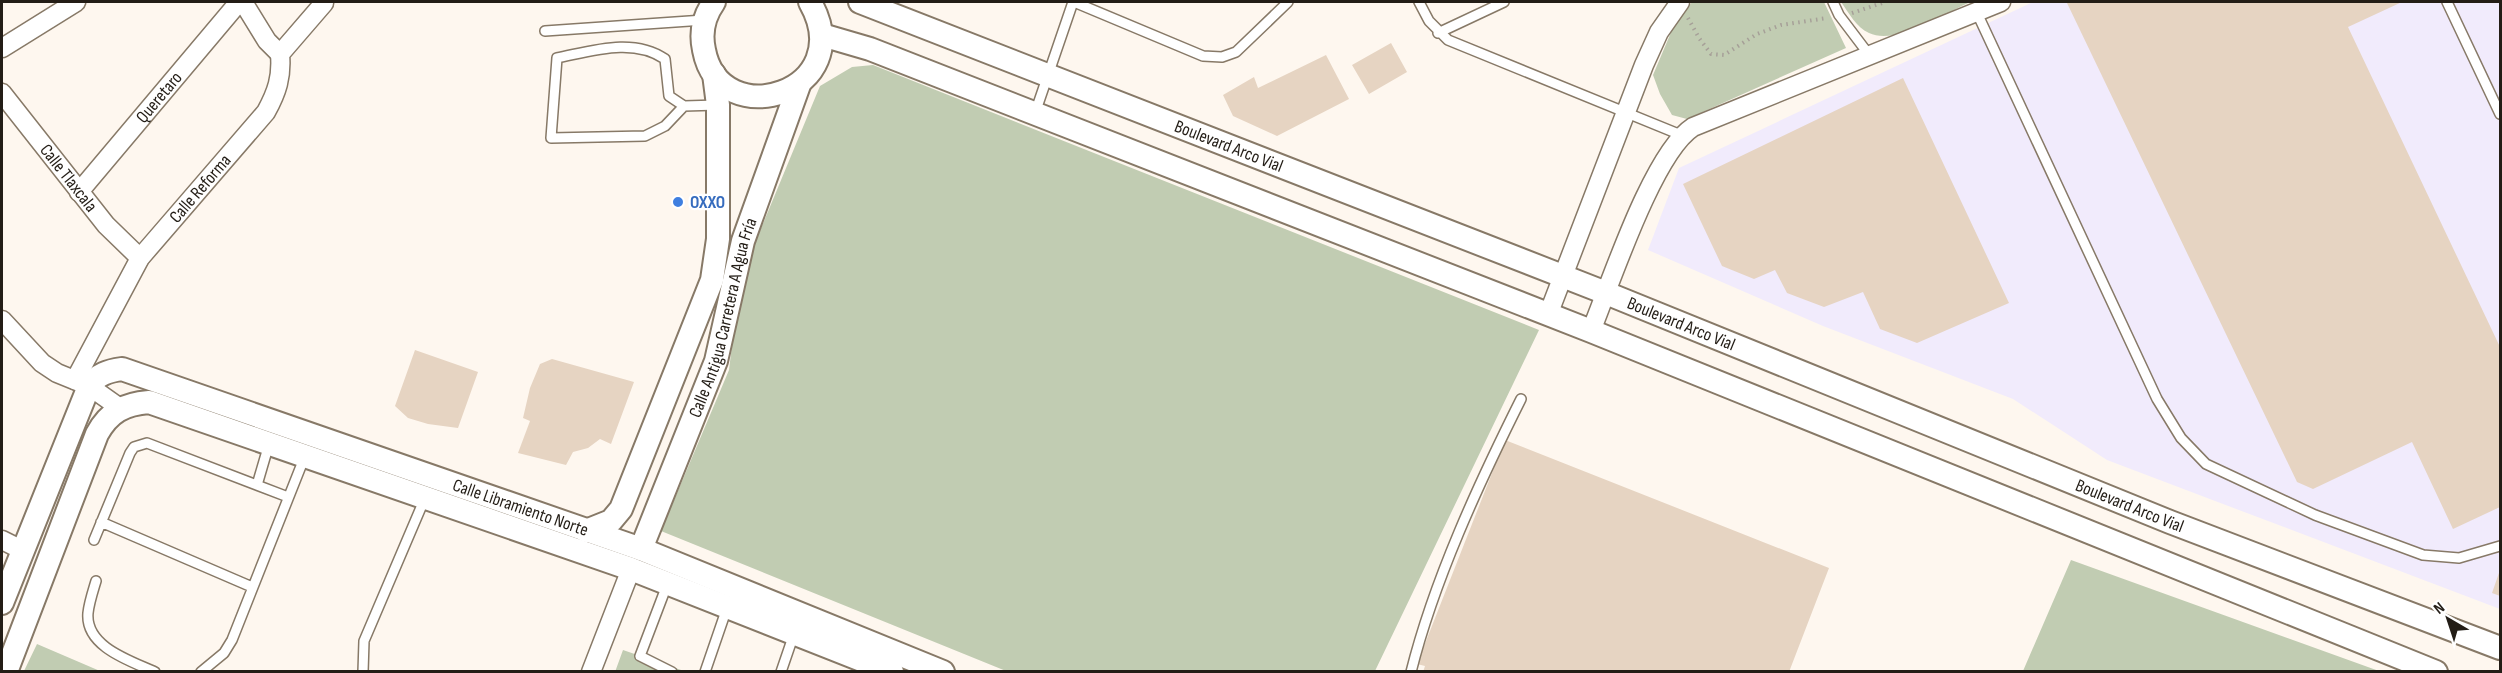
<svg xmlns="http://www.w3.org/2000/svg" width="2502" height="673" font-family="'Sofia Sans Condensed',sans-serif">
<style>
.industrial{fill:#f1ebfc}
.green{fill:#c1ccb2}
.building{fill:#e6d4c2}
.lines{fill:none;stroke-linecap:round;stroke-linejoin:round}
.service-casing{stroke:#877967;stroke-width:12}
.minor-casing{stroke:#877967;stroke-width:21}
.tertiary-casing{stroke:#877967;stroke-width:26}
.path{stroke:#a6a098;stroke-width:4;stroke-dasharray:1.5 4.5;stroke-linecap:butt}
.service{stroke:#fff;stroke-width:9}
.minor{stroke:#fff;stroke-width:18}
.tertiary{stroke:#fff;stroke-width:22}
.shop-dot{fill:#3f7fe0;stroke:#fff;stroke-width:2}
.labels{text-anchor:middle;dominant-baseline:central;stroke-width:4.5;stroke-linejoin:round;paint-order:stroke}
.street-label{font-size:18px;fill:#231d16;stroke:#fff}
.shop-label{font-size:18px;font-weight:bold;fill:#366cbe;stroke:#fff;text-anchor:start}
</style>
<rect width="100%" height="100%" fill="#fef7ef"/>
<!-- industrial -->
<path class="industrial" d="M 2033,2 L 2500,2 L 2500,609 L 2107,460 L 2013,399 L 1823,326 L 1648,250 L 1679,168 Z"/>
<!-- green -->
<path class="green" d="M 1692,2 L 1824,2 L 1846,48 L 1687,119 L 1672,115 L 1660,94 L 1653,75 L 1672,30 Z
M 1841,2 L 1970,2 C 1946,13 1896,46 1869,33 C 1856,27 1849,13 1841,2 Z
M 873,65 L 1539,330 L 1375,671 L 1006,671 L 661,531 L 729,370 L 740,279 L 820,86 L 852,67 Z
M 2071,560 L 2379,671 L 2023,671 Z
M 37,644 L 100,671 L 24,671 Z
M 623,650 L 684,671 L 615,672 Z"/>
<!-- building -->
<path class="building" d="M 2070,2 L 2402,2 L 2348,27 L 2500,347 L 2500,507 L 2453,529 L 2412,442 L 2313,489 L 2297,482 L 2067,3 Z
M 1391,43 L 1407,72 L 1369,94 L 1352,65 Z
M 1326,55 L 1349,99 L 1277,136 L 1233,116 L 1223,95 L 1254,77 L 1258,88 Z
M 1903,78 L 2009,303 L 1917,343 L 1880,329 L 1863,292 L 1824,307 L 1787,293 L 1775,270 L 1754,279 L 1722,266 L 1683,184 Z
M 415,350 L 478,372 L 458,428 L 428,424 L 408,418 L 395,406 Z
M 552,359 L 634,382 L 611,444 L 600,439 L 588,448 L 573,452 L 566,465 L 518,453 L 530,421 L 523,418 L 530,388 L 540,364 Z
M 1505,440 L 1829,568 L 1789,672 L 1423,672 L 1425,666 L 1417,664 Z
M 2500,570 L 2500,596 L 2492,593 Z"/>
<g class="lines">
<defs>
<path id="service" d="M 1074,2 L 1203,56 L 1222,57 L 1236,52 L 1288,2
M 1419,2 L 1429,21 L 1448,40 L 1681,135
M 1833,2 L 1839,15 L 1870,56
M 2447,2 L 2500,114
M 1977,13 L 2157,399 L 2181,438 L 2206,464 L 2315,515 L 2423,555 L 2459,558 L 2500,546
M 545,31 L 704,20
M 1438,33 L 1504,2
M 684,106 L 665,126 L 645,136 L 551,138 L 557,58 C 592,51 633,37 665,59 L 669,96 L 684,106 L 718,105
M 1035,113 L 1073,2
M 257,485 L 269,444
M 101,522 L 252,587
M 94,540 L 130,453 L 134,447 L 147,443 L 288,497
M 96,581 C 93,591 89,603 88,613 C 85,647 131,661 155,672
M 667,585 L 640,656 L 672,672
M 201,672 L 224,653 L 232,640 L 305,456
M 363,672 L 364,641 L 425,498
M 705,672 L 727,608
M 781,672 L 794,634
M 1411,672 C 1434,580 1479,483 1521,399"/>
<g id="minor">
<path d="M 243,2 L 267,41 L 280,54"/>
<path d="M 2,48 L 76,2"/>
<path id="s1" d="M 2,93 L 106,225 L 140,258"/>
<path id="s2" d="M 79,192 L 239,2"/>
<path d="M 1548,315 L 1644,65 L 1659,32 L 1680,2"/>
<path d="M 2,320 L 42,363 L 57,373 L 89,386 L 120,408"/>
<path d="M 1591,331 C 1611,282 1653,153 1693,127 L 2001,2"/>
<path id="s3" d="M 75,380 L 140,258 L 266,112 C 277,92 282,77 280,54 L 324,3"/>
<path d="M 2,540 L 22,550"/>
<path d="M 591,672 L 631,569"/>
</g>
<g id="tertiary">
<path d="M 714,2 C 704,16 700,32 704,50 C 720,136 861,92 810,2"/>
<path id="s4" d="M 860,2 L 1606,293 L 2170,522 L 2500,648"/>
<path d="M 822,35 L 870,49 L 1591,331 L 2436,672"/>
<path d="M 586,531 L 611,521 L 621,509 L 712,280 L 718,239 L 718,105 L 714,74"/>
<path id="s5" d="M 641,549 L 716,361 L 743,241 L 799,85"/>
<path id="s6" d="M 2,603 L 89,386 C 98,374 108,371 122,369 L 641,549 L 943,672"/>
<path d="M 6,672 L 97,434 C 109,412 124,404 149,402 L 631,569 L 892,672"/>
</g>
</defs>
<!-- service casing -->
<use href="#service" class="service-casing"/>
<!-- minor casing -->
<use href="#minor" class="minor-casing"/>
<!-- tertiary casing -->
<use href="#tertiary" class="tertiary-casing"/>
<!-- path -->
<path class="path" d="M 1852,13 L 1885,2
M 1688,18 L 1699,38 L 1711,54 L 1724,55 L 1757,34 L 1781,25 L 1827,18"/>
<!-- service -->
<use href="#service" class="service"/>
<!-- minor -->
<use href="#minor" class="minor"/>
<!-- tertiary -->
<use href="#tertiary" class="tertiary"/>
</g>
<!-- markers -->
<circle class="shop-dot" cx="678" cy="202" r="6"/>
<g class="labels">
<!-- street labels -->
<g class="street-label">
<text stroke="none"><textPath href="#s2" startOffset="124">Queretaro</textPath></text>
<text stroke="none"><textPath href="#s4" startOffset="396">Boulevard Arco Vial</textPath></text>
<text stroke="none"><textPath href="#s1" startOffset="108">Calle Tlaxcala</textPath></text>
<text stroke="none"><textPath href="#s3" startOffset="230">Calle Reforma</textPath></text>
<text stroke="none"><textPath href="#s5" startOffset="246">Calle Antigua Carretera A Agua Fría</textPath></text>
<text stroke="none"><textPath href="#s4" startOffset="882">Boulevard Arco Vial</textPath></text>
<text stroke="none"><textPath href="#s4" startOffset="1366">Boulevard Arco Vial</textPath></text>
<text stroke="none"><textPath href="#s6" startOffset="694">Calle Libramiento Norte</textPath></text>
</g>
<!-- shop labels -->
<g class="shop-label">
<text x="690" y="202">OXXO</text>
</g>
</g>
<!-- border -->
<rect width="2502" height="673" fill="none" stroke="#231d16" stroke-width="6"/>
<!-- north arrow -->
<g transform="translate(2448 619) rotate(321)" stroke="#ffffff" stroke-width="4.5" paint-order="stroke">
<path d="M0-4.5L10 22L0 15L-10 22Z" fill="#231d16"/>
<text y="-9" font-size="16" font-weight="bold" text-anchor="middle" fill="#231d16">N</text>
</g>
</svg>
